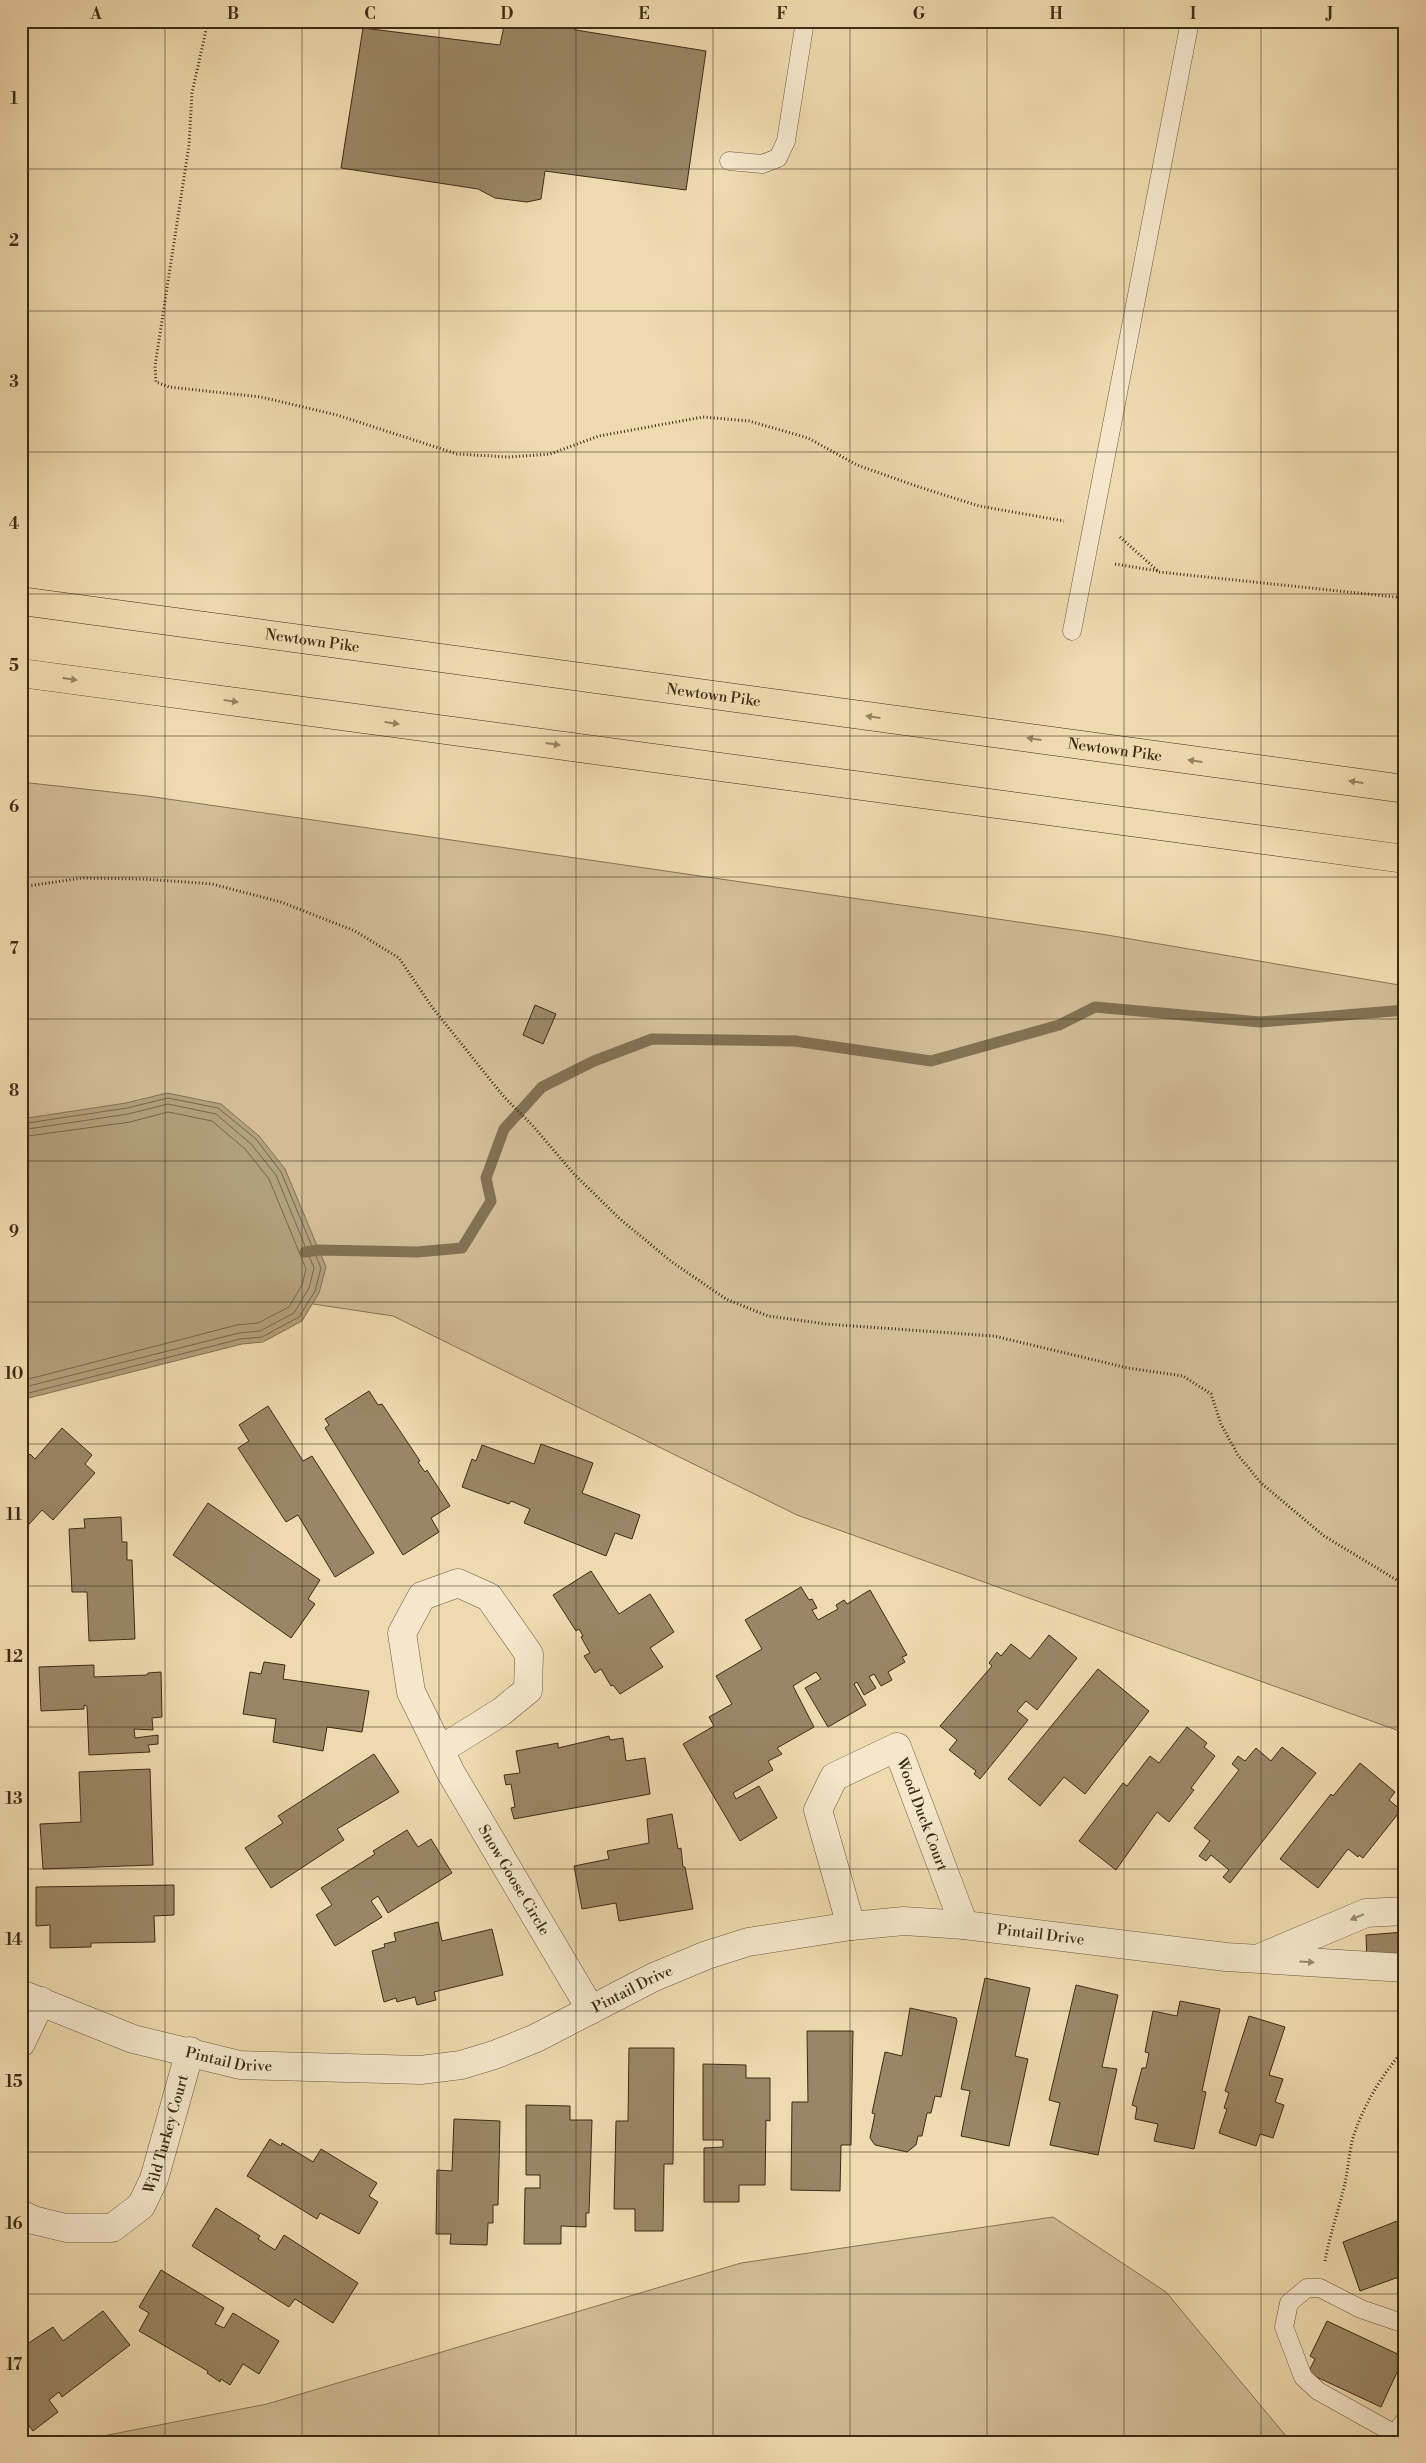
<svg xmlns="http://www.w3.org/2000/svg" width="1426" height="2463" font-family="'Libre Bodoni',serif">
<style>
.green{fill:#d1bc95;stroke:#877455}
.water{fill:#b29f7b;stroke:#837152}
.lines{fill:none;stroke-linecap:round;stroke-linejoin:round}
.shore{stroke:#786648;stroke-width:1}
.stream{stroke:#837152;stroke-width:11}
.building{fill:#9a8665;stroke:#3d2c15}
.service-casing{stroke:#6a583c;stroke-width:19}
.minor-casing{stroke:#6a583c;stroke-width:29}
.trunk-casing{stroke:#3d2c15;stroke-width:29}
.path{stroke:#3d2c15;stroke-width:3;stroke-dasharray:1 2.5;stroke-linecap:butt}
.service{stroke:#f5e7cb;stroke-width:18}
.minor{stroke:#f5e7cb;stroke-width:28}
.trunk{stroke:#efdaaf;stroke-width:28}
.oneway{fill:#968362}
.oneway2{fill:#998a70}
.grid{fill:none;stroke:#3d2c15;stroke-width:1;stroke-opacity:0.55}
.labels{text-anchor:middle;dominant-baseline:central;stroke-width:4;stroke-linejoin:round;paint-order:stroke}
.street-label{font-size:15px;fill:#3d2c15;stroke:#f5e7cb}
.neatline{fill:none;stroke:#3d2c15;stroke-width:2}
.grid-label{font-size:16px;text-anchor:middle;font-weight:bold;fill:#3d2c15}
</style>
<rect width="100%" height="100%" fill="#efdaaf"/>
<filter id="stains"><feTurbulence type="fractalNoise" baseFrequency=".004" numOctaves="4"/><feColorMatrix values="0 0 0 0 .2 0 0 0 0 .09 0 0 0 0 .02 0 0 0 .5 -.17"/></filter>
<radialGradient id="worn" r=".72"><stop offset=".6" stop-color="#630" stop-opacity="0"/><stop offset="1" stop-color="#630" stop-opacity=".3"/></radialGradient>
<!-- green -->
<path class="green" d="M 21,782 L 147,796 L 1101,934 L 1405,986 L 1405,1733 L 797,1515 L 393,1316 L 21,1260 Z
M 1053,2217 L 1166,2292 L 1291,2442 L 72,2442 L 267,2404 L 741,2263 Z"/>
<!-- water -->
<path class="water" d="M 167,1093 L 221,1104 L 259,1136 L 285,1169 L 326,1267 L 319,1293 L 302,1321 L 263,1342 L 242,1344 L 21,1400 L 21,1119 L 126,1103 Z"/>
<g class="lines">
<!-- shore -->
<path class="shore" d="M 21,1124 L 127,1108 L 168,1098 L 218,1108 L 256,1139 L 281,1172 L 321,1268 L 315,1291 L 299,1317 L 262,1337 L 240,1339 L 21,1395
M 21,1130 L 128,1114 L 168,1104 L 216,1114 L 251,1144 L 276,1175 L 314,1268 L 309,1288 L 294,1313 L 260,1331 L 239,1333 L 21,1388
M 21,1137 L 130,1122 L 168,1112 L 212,1121 L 245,1149 L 269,1179 L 306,1269 L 302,1285 L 289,1307 L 258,1323 L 237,1325 L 21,1381"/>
<!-- stream -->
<path class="stream" d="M 305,1252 L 319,1250 L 417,1252 L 462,1248 L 491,1201 L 486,1178 L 504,1129 L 542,1087 L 594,1061 L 652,1039 L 795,1041 L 931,1061 L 1059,1025 L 1095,1007 L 1260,1022 L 1405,1010"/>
</g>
<!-- building -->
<path class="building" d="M 505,21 L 558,21 L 576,30 L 706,51 L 686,190 L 545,171 L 541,199 L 527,202 L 495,198 L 478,189 L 341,168 L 363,28 L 500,45 Z
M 535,1005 L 556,1014 L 543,1044 L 523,1035 Z
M 369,1391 L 378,1405 L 382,1404 L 420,1461 L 418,1462 L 425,1472 L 427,1470 L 450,1506 L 431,1518 L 439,1532 L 403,1555 L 325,1428 L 329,1425 L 325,1419 Z
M 268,1406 L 303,1461 L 312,1456 L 374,1553 L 335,1577 L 298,1515 L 286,1522 L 238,1448 L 249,1441 L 239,1425 Z
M 62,1428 L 92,1455 L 85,1464 L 95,1473 L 53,1520 L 42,1510 L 21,1533 L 21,1464 L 30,1454 L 35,1459 Z
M 541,1444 L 593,1463 L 582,1493 L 640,1515 L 632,1539 L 615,1533 L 606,1556 L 524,1523 L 530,1509 L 511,1501 L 509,1504 L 462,1487 L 472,1459 L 476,1461 L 482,1445 L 534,1464 Z
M 208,1503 L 320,1580 L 308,1599 L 315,1604 L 291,1638 L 173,1555 Z
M 121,1517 L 122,1542 L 127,1542 L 127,1560 L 132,1560 L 135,1639 L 89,1641 L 87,1592 L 72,1592 L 69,1529 L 85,1528 L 84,1519 Z
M 591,1571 L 619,1614 L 650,1594 L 674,1632 L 650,1648 L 663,1667 L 620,1694 L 613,1685 L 611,1686 L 601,1669 L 595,1673 L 584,1656 L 590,1653 L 581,1637 L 583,1636 L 579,1629 L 576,1631 L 553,1595 Z
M 801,1587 L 809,1600 L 812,1599 L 817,1608 L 812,1610 L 818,1620 L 838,1609 L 836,1605 L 844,1600 L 847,1604 L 870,1590 L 907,1655 L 902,1657 L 905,1662 L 888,1672 L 892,1680 L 881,1686 L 874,1674 L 869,1677 L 876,1688 L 864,1695 L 857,1682 L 854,1684 L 866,1705 L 828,1727 L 805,1688 L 821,1679 L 816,1672 L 793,1686 L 814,1727 L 777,1748 L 782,1754 L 768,1761 L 773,1770 L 733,1793 L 736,1799 L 759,1786 L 777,1818 L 740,1841 L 683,1744 L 714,1726 L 709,1717 L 732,1704 L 716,1676 L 762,1649 L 745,1620 Z
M 1049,1635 L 1077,1658 L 1037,1710 L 1026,1701 L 1017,1711 L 1028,1720 L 980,1779 L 974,1774 L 976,1771 L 949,1750 L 957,1740 L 940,1726 L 992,1666 L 989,1663 L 997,1652 L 1001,1656 L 1011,1644 L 1030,1659 Z
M 264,1662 L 285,1665 L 283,1679 L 369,1691 L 362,1732 L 327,1727 L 323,1751 L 273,1742 L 276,1719 L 243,1714 L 250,1672 L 261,1674 Z
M 94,1665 L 94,1677 L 147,1675 L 148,1673 L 161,1672 L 162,1717 L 152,1718 L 153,1730 L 134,1729 L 135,1738 L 158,1735 L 158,1744 L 148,1745 L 150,1752 L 89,1755 L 87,1706 L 84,1705 L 84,1709 L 41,1711 L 39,1667 Z
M 1098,1669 L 1149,1711 L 1085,1794 L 1064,1777 L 1040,1806 L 1008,1779 Z
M 1187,1727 L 1207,1743 L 1204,1747 L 1215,1756 L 1191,1788 L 1194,1790 L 1169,1822 L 1157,1812 L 1116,1870 L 1079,1841 L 1123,1783 L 1127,1786 L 1150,1756 L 1159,1763 Z
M 609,1736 L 610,1740 L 623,1738 L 626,1761 L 645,1758 L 650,1794 L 514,1819 L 511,1808 L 515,1807 L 511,1784 L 506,1785 L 504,1775 L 520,1773 L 516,1751 L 558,1743 L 558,1748 Z
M 1282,1747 L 1316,1773 L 1230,1883 L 1223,1877 L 1229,1870 L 1211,1855 L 1206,1861 L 1199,1856 L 1210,1841 L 1194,1828 L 1239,1770 L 1232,1764 L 1238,1756 L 1245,1761 L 1256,1748 L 1271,1761 Z
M 374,1754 L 399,1792 L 337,1829 L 344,1840 L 271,1888 L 245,1848 L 283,1823 L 278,1816 Z
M 1360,1763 L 1395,1792 L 1389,1800 L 1401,1810 L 1363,1858 L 1359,1855 L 1358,1857 L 1348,1849 L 1318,1888 L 1280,1859 L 1331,1794 L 1333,1796 Z
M 150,1769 L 153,1865 L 43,1869 L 40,1824 L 81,1822 L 79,1772 Z
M 672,1814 L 678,1849 L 681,1848 L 683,1867 L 685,1867 L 693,1909 L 619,1921 L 616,1903 L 582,1909 L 574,1866 L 609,1859 L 607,1851 L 649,1843 L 647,1819 Z
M 407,1830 L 418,1847 L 431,1839 L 452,1873 L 388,1913 L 378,1896 L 371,1901 L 382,1917 L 335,1946 L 316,1915 L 332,1905 L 321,1888 L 375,1854 L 373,1851 Z
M 174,1885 L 174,1915 L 154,1916 L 155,1942 L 91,1943 L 91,1947 L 50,1948 L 50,1925 L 36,1926 L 36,1887 Z
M 438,1922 L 442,1941 L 492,1929 L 503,1975 L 434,1992 L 436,2000 L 417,2005 L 415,1997 L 397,2002 L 396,1998 L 384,2002 L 372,1951 L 385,1947 L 384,1944 L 396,1941 L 394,1933 Z
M 1405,1932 L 1405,1958 L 1367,1961 L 1366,1935 Z
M 985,1978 L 1030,1988 L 1015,2056 L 1028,2059 L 1009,2146 L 961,2136 L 970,2091 L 961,2089 Z
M 1076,1985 L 1118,1995 L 1102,2067 L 1117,2069 L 1098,2155 L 1050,2145 L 1060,2103 L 1049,2100 Z
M 1180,2001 L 1220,2009 L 1202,2091 L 1206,2092 L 1194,2149 L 1154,2141 L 1158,2124 L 1135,2119 L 1137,2107 L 1132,2105 L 1142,2068 L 1146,2068 L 1149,2053 L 1145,2052 L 1153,2011 L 1177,2016 Z
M 910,2008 L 956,2018 L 957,2021 L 941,2097 L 935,2096 L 931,2113 L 927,2113 L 922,2136 L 918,2136 L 916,2145 L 907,2152 L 875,2145 L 870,2138 L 875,2114 L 872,2113 L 885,2052 L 902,2056 Z
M 1249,2016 L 1285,2027 L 1269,2075 L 1283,2079 L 1275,2102 L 1284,2105 L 1273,2138 L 1260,2134 L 1256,2146 L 1219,2133 L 1227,2109 L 1224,2108 L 1229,2093 L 1225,2091 Z
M 807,2031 L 853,2031 L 851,2145 L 841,2145 L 840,2191 L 791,2190 L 792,2102 L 808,2102 Z
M 629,2048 L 674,2048 L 673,2164 L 664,2164 L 663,2231 L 635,2231 L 635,2209 L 614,2209 L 616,2121 L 628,2121 Z
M 703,2064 L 746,2065 L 746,2078 L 770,2078 L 770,2121 L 766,2120 L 765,2185 L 739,2185 L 739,2202 L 704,2202 L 704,2148 L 723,2147 L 723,2140 L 703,2140 Z
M 526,2105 L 570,2106 L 570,2120 L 592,2120 L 589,2213 L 586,2213 L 586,2227 L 561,2226 L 561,2244 L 524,2244 L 525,2188 L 540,2188 L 540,2175 L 526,2175 Z
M 454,2119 L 500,2121 L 498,2205 L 493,2205 L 493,2223 L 488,2223 L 487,2245 L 450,2244 L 451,2234 L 436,2234 L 437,2170 L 452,2171 Z
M 270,2139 L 281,2146 L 282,2143 L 313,2162 L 321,2149 L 377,2183 L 369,2196 L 378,2202 L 359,2234 L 320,2213 L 317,2219 L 247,2176 Z
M 216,2208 L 260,2236 L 258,2239 L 275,2250 L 284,2235 L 358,2283 L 333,2323 L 295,2299 L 289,2307 L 192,2246 Z
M 1405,2218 L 1405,2281 L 1396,2278 L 1360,2291 L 1343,2242 Z
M 161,2270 L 224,2308 L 215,2324 L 224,2328 L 233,2313 L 279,2341 L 259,2374 L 243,2364 L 230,2385 L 221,2379 L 220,2382 L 207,2373 L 208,2371 L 139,2331 L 149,2313 L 139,2307 Z
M 103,2311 L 130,2345 L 62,2397 L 59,2392 L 49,2400 L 58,2412 L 33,2431 L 21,2415 L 21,2348 L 53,2327 L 63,2341 Z
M 1327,2321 L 1404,2357 L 1381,2407 L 1308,2373 L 1315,2359 L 1310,2356 Z"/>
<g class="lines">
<defs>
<path id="service" d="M 729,161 L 762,164 L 778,158 L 786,141 L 805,21
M 1072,631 L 1190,21
M 1395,2434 L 1405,2420
M 1401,2442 L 1395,2434 L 1318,2391 L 1303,2377 L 1284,2327 L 1289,2303 L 1307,2288 L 1320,2288 L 1361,2309 L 1405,2324"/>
<g id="minor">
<path id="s1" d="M 440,1750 L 501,1712 L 528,1690 L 529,1654 L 489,1597 L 458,1583 L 422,1596 L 402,1633 L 411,1692 L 451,1773 L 591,2010"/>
<path id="s2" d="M 851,1926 L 818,1810 L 834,1777 L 897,1747 L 964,1925"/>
<path d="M 1264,1956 L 1366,1913 L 1405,1911"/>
<path id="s3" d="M 21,1994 L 133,2039 L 240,2065 L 421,2070 L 461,2065 L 494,2055 L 536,2038 L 654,1977 L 707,1955 L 748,1942 L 851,1926 L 904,1921 L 964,1925 L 1226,1957 L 1405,1968"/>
<path d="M 21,2043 L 41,2001"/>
<path id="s4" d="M 21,2214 L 33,2220 L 66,2228 L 112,2228 L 141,2206 L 154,2179 L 190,2051"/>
</g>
<g id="trunk">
<path id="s5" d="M 21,601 L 1405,789"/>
<path d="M 21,673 L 1405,859"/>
</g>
</defs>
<!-- service casing -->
<use href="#service" class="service-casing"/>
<!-- minor casing -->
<use href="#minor" class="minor-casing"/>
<!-- trunk casing -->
<use href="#trunk" class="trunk-casing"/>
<!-- path -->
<path class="path" d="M 208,21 L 192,93 L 189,145 L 155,366 L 156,382 L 169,387 L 261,397 L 337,415 L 457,454 L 508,457 L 550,454 L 599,436 L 703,417 L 749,421 L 808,438 L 857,465 L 919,487 L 979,506 L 1064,521
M 1120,537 L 1159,572 L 1405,598
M 1115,564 L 1158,571
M 21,887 L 82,878 L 144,879 L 212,884 L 281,902 L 355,931 L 399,958 L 432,1007 L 504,1097 L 533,1126 L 574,1174 L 620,1219 L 672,1262 L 726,1299 L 768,1316 L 826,1324 L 994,1336 L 1128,1368 L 1183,1376 L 1211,1394 L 1221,1424 L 1238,1455 L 1261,1483 L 1324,1536 L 1405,1585
M 1325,2261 C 1330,2234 1339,2209 1345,2183 C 1348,2169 1349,2155 1352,2141 C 1362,2108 1381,2075 1405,2049"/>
<!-- service -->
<use href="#service" class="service"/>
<!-- minor -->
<use href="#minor" class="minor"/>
<!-- trunk -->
<use href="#trunk" class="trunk"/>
</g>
<!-- one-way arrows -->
<defs><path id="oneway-solid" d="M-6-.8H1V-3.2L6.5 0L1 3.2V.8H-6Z" transform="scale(1.25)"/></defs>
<g class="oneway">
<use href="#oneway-solid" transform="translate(70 679) rotate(8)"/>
<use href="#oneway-solid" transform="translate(231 701) rotate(8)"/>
<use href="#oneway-solid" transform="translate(873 717) rotate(-172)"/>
<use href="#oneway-solid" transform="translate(392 723) rotate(8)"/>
<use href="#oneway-solid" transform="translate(1034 739) rotate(-172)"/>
<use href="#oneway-solid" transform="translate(553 744) rotate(8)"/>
<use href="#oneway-solid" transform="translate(1195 761) rotate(-172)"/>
<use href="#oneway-solid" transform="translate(1356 782) rotate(-172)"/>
</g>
<g class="oneway2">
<use href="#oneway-solid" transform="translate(1357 1917) rotate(157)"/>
<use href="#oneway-solid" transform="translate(1307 1962) rotate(4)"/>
</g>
<!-- grid -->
<path class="grid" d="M 165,21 L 165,2442M 302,21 L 302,2442M 439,21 L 439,2442M 576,21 L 576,2442M 713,21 L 713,2442M 850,21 L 850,2442M 987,21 L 987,2442M 1124,21 L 1124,2442M 1261,21 L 1261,2442M 21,169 L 1405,169M 21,311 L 1405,311M 21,452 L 1405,452M 21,594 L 1405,594M 21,736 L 1405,736M 21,877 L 1405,877M 21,1019 L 1405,1019M 21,1161 L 1405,1161M 21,1302 L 1405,1302M 21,1444 L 1405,1444M 21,1586 L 1405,1586M 21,1727 L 1405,1727M 21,1869 L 1405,1869M 21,2011 L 1405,2011M 21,2152 L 1405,2152M 21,2294 L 1405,2294"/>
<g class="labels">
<!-- street labels -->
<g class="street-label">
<text stroke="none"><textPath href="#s5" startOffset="294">Newtown Pike</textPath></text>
<text stroke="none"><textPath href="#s5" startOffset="699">Newtown Pike</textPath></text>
<text stroke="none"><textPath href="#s5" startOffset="1104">Newtown Pike</textPath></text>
<text stroke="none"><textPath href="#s2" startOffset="299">Wood Duck Court</textPath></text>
<text stroke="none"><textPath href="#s1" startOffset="601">Snow Goose Circle</textPath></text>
<text stroke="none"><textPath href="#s3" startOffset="1060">Pintail Drive</textPath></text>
<text stroke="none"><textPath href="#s3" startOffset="640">Pintail Drive</textPath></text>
<text stroke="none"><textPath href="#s3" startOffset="219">Pintail Drive</textPath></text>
<text stroke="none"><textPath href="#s4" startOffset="206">Wild Turkey Court</textPath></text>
</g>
</g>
<!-- margin -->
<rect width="1426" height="2463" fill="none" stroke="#efdaaf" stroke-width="55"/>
<rect x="28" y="28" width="1370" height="2408" class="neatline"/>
<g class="grid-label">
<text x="96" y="19">A</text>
<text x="233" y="19">B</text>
<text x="370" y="19">C</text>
<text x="507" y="19">D</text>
<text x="644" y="19">E</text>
<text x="782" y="19">F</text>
<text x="919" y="19">G</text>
<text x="1056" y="19">H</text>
<text x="1193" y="19">I</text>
<text x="1330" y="19">J</text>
<text x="14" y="104">1</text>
<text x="14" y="246">2</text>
<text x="14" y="387">3</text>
<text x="14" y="529">4</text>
<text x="14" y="671">5</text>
<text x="14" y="812">6</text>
<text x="14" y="954">7</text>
<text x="14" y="1096">8</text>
<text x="14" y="1237">9</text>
<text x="14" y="1379">10</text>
<text x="14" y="1520">11</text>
<text x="14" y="1662">12</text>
<text x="14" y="1804">13</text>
<text x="14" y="1945">14</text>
<text x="14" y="2087">15</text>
<text x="14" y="2229">16</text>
<text x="14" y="2370">17</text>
</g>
<rect width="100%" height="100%" filter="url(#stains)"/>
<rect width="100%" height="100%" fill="url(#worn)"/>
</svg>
